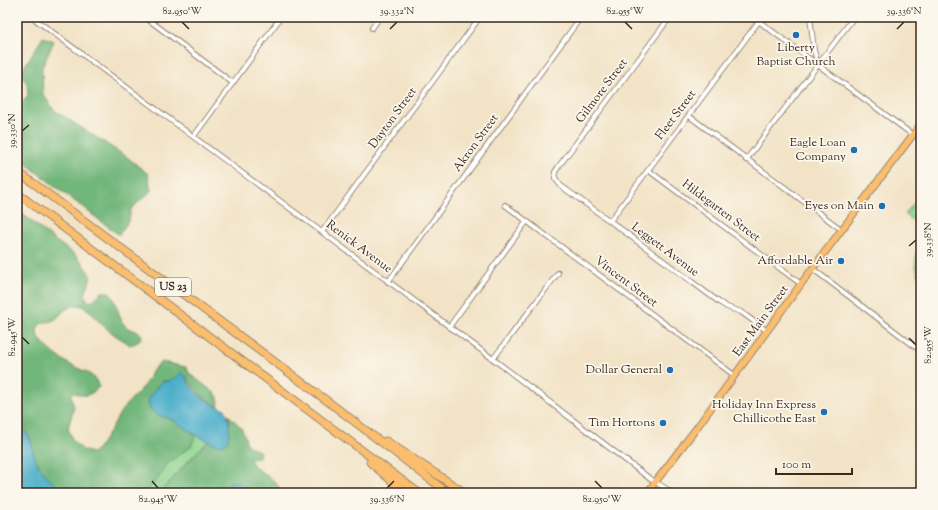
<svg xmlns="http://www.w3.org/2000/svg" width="938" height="510" font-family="'Sorts Mill Goudy',serif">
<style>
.green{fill:#8cd590;stroke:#648057}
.forest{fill:#71b67a;stroke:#56704c}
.water{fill:#4baecb;stroke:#436c74}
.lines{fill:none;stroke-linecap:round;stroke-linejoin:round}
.street-casing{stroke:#968672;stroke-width:6}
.primary-casing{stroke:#968672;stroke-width:8}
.highway-casing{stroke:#968672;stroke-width:9}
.street{stroke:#fff;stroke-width:4}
.primary{stroke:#fbbe6e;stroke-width:6}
.highway{stroke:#fbbe6e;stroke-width:7}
.ticks{fill:none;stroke:#3b2a1e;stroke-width:1.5}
.poi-dot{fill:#1f6fb2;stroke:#fbf7ec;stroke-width:1.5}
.labels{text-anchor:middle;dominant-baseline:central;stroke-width:3.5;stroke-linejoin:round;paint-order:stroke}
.shield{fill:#fbf7ec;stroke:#75685c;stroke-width:1}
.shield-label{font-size:11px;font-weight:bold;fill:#3b2a1e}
.poi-label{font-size:12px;fill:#3b2a1e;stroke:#fbf7ec;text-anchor:end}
.street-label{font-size:12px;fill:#3b2a1e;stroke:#fbf7ec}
.neatline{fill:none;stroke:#3b2a1e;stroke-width:1.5}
.ticks-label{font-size:10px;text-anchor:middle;fill:#3b2a1e}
</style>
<rect width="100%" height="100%" fill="#fbf7ec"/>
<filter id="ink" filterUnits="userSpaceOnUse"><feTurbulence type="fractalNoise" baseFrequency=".025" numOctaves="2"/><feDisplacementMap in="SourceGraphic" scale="8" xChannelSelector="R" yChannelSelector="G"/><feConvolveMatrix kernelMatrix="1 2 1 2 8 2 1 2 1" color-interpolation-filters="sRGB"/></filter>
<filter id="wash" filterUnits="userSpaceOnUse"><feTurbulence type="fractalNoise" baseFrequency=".012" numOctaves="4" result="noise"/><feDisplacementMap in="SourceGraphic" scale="16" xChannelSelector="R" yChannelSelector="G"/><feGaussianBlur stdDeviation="0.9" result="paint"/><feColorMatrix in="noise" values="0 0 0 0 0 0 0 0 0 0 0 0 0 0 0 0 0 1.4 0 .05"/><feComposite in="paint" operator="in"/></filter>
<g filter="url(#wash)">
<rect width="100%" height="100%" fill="#f2e3c6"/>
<!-- green -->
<path class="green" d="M 921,195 L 921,224 L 912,220 L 905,214 Z
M 921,244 L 921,280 C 914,268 914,256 921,244 Z
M 196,435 L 209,441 C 190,456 176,476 159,493 L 143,493 L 148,490 L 158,478 L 166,465 L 191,446 Z"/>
<!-- forest -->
<path class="forest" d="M 43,37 L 54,41 L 42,68 L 43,94 L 54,110 L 127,157 L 148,174 L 151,191 L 131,209 L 129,220 L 119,235 L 17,157 L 17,108 L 28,96 L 27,84 L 20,73 Z
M 17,210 C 29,218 39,228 51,237 C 68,251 82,255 91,278 L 85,294 L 87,300 L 91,302 L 102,292 L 109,292 L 114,299 L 122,322 L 128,328 L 139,332 L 142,335 C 141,342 136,343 130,345 C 122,339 112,334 105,327 C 92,317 85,296 65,310 C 58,316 55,323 44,322 C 41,324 37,326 37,331 C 37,342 62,360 71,365 C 78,369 85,370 91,375 C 95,378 98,382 99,387 C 93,392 89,397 81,395 C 77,394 75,393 71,393 L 74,407 L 68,428 L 73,441 L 83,450 L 92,453 C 107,442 113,422 124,407 C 132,398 141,391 147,381 C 152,374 153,366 162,362 L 186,367 L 190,374 L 216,394 L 218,398 L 219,407 C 206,400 192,389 186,376 L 179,375 L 169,381 L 163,381 C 158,385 154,390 151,396 C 143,411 158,414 169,419 C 178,423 189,428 196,435 L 191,446 L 166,465 L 158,478 L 148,490 L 143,493 L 110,493 L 108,490 L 103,493 L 62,493 C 55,484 45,476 39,466 C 28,450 38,438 17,425 Z
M 228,415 C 240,425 244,429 247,445 L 259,451 L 260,453 L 259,457 L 250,460 C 258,475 277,476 281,493 L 256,493 L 236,482 L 230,483 L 226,489 L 225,493 L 159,493 L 202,447 L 209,441 L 216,444 L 230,424 Z"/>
<!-- water -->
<path class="water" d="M 182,373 C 186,376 187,380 189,384 C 197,395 213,406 225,409 C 229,417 233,439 224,444 C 215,450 178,423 169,418 C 165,417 160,416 157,414 C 154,413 150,409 149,405 C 146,398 157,387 161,382 L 169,381 Z
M 17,425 C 38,438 28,450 39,466 C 45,476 55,484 62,493 L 17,493 Z
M 230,482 L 236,482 L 256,493 L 225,493 L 226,489 Z"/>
</g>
<g filter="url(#ink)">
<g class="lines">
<defs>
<path id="street" d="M 32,17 L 493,359 L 649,478 L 673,493
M 145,17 L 233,83
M 670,17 L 559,166 L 555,172 L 555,178 L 561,186 L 610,221 L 719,302 L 727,307 L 741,312 L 767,331
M 753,17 L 913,135
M 810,17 L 814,50 L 818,65
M 372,28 L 380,17
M 689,116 L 842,230
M 194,136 L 281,17
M 746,160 L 854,17
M 648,170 L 801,284
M 505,205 L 734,375
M 610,221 L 759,21
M 322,232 L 480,17
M 813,269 L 921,351
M 388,282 L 581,17
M 449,327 L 527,221
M 493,359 L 558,273"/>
<path id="primary" d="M 647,493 L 695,430 L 801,284 L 921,124"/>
<path id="highway" d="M 17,171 L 330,403 L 448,493
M 17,193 L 419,493
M 386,441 L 465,493
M 370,462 L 406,493"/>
</defs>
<!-- street casing -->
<use href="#street" class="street-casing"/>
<!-- primary casing -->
<use href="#primary" class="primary-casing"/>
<!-- highway casing -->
<use href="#highway" class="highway-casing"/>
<!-- street -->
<use href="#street" class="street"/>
<!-- primary -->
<use href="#primary" class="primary"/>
<!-- highway -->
<use href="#highway" class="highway"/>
</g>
</g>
<!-- ticks -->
<path class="ticks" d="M 182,22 L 189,29M 625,22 L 632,29M 390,29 L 397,22M 897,29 L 904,22M 22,131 L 29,125M 909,246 L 916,240M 22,337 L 29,344M 909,338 L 916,345M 152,481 L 158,488M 595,481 L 602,488M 387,488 L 394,481"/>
<!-- markers -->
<g class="poi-dot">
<circle cx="796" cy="35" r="4"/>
<circle cx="854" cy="150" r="4"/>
<circle cx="882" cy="206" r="4"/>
<circle cx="841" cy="261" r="4"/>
<circle cx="670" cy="370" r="4"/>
<circle cx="824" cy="412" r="4"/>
<circle cx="663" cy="423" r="4"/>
</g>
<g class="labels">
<!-- shield labels -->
<rect class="shield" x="155" y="278" width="36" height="18" rx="3"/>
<g class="shield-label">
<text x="173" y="287">US 23</text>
</g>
<!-- poi labels -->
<g class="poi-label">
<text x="796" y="48" text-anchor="middle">Liberty<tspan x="796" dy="14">Baptist Church</tspan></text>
<text x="846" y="143">Eagle Loan<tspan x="846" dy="14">Company</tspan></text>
<text x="874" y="206">Eyes on Main</text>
<text x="833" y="261">Affordable Air</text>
<text x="662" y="370">Dollar General</text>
<text x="816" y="405">Holiday Inn Express<tspan x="816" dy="14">Chillicothe East</tspan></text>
<text x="655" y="423">Tim Hortons</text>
</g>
<!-- street labels -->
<g class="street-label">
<text transform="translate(602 91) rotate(-53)">Gilmore Street</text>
<text transform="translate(676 115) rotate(-53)">Fleet Street</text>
<text transform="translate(393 118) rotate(-54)">Dayton Street</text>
<text transform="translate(476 143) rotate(-54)">Akron Street</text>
<text transform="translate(721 211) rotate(37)">Hildegarten Street</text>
<text transform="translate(359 247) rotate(37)">Renick Avenue</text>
<text transform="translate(665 250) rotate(37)">Leggett Avenue</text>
<text transform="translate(626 282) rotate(37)">Vincent Street</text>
<text transform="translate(761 321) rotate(-54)">East Main Street</text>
</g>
</g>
<!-- margin -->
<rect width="938" height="510" fill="none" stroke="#fbf7ec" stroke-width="44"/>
<!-- scale -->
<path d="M776 468v6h76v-6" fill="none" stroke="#3b2a1e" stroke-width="2"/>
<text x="782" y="468" font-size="12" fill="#3b2a1e" stroke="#fbf7ec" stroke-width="3" paint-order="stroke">100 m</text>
<rect x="22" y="22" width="894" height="466" class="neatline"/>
<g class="ticks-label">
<text x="182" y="14">82.950°W</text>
<text x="397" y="14">39.332°N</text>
<text x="625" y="14">82.955°W</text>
<text x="904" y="14">39.336°N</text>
<text transform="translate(11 131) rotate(-90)" y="4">39.330°N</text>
<text transform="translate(927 240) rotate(-90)" y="4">39.338°N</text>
<text transform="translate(11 337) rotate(-90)" y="4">82.945°W</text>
<text transform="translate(927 345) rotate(-90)" y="4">82.955°W</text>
<text x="158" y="502">82.945°W</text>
<text x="387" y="502">39.336°N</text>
<text x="602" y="502">82.950°W</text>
</g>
</svg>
